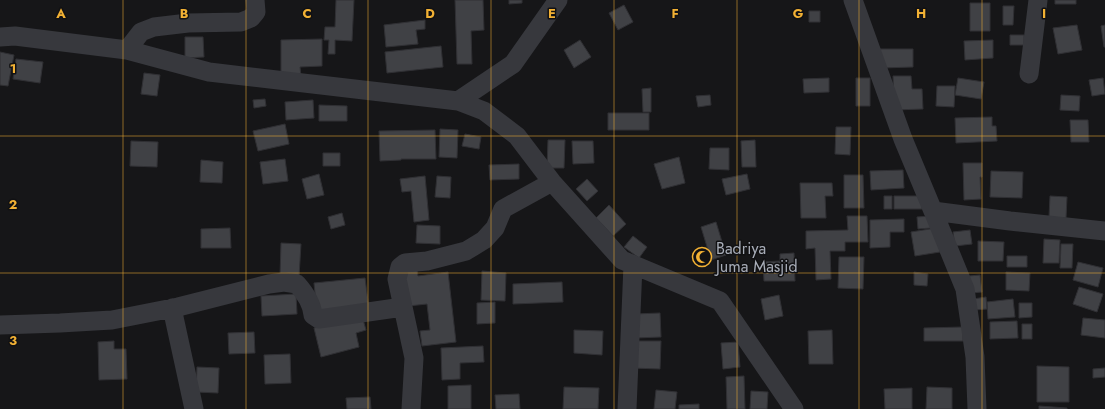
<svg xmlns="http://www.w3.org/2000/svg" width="1105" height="409" font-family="Jost,sans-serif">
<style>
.building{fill:#404145;stroke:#303034}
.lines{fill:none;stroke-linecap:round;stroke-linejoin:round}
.minor{stroke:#37383d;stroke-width:19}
.grid{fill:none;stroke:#f2b134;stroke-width:1;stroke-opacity:0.55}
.labels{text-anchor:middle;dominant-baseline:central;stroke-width:3;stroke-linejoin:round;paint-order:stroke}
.poi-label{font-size:16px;fill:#a8adb8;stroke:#111113;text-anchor:start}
.grid-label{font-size:13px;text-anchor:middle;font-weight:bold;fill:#f2b134;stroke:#111113;stroke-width:3;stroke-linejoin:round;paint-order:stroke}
</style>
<rect width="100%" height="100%" fill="#161618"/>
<!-- building -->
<path class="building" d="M 336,0 L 354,0 L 352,41 L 335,40 L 335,54 L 328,54 L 329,40 L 324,40 L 325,27 L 335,27 Z
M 455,0 L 483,0 L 484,30 L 471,31 L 472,64 L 457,64 Z
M 509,0 L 522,0 L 522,3 L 509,4 Z
M 1055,0 L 1076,0 L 1076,4 L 1055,4 Z
M 970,3 L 990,3 L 990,31 L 970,31 Z
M 624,5 L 633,22 L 618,30 L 609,13 Z
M 1003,6 L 1014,6 L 1013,25 L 1003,25 Z
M 809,11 L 820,11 L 820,22 L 809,22 Z
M 425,20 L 425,29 L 416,30 L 418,44 L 386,47 L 384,25 Z
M 1077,25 L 1082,50 L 1058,54 L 1053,28 Z
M 1105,25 L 1105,47 L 1104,47 L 1101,26 Z
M 1010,35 L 1024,35 L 1024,45 L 1010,45 Z
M 185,37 L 203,37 L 204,57 L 185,58 Z
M 322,39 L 322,66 L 300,67 L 301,77 L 281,78 L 281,40 Z
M 580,40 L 591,57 L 574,68 L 564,50 Z
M 993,40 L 993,58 L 965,60 L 964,41 Z
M 441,46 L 443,67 L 387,73 L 385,52 Z
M 880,49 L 913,49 L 913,67 L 881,68 Z
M 0,52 L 14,55 L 8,86 L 0,85 Z
M 16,59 L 43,62 L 40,83 L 13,79 Z
M 144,73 L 160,75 L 157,96 L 141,94 Z
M 893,76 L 911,76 L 912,89 L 922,89 L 923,109 L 894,110 Z
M 829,78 L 829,92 L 804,93 L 803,79 Z
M 856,78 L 870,78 L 870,106 L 856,106 Z
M 958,78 L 984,82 L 981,99 L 955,95 Z
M 1103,78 L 1105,94 L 1092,96 L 1089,80 Z
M 937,86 L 955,86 L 954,107 L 936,106 Z
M 651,88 L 651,112 L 643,112 L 642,89 Z
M 710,95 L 711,105 L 698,107 L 696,96 Z
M 1061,95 L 1080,96 L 1079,111 L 1060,110 Z
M 265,99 L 266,106 L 254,108 L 253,100 Z
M 313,100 L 314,118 L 286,120 L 285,102 Z
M 319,105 L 347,106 L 347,121 L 319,121 Z
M 608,113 L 649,113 L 649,130 L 608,130 Z
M 992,117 L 992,126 L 996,126 L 997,141 L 956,143 L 955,118 Z
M 1070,120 L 1088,120 L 1089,142 L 1071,142 Z
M 285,124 L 289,144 L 258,151 L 253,131 Z
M 836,127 L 851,127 L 850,155 L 835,154 Z
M 440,129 L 458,130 L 457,158 L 439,157 Z
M 435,130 L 436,159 L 401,159 L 401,160 L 380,161 L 379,131 Z
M 465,134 L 481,137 L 479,149 L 462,146 Z
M 548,140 L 565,140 L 564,168 L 547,168 Z
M 755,140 L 756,167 L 742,167 L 741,141 Z
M 131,141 L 158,142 L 157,167 L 130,166 Z
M 572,141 L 593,141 L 594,163 L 573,164 Z
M 710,148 L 729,148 L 729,170 L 709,169 Z
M 323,153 L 340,153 L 340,166 L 323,166 Z
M 679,157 L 685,183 L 662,189 L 654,164 Z
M 285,159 L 288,181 L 263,184 L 260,162 Z
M 201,160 L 223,162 L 222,183 L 200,182 Z
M 963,163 L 982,163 L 982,177 L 980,177 L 981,199 L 964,200 Z
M 519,164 L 519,179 L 490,180 L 489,165 Z
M 903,170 L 904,188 L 871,190 L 870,171 Z
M 991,171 L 1023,172 L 1022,198 L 990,197 Z
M 319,174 L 324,195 L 307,199 L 302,179 Z
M 747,174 L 750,189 L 726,195 L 722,179 Z
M 844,175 L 863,175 L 864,208 L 844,208 Z
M 425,176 L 429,220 L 414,222 L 411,191 L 402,192 L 400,179 Z
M 437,176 L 451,177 L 450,198 L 435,197 Z
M 587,179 L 598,191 L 587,201 L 576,189 Z
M 800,183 L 832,183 L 833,196 L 825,196 L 826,218 L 801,218 Z
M 884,196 L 892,196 L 892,209 L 884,209 Z
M 894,196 L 922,196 L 922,209 L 894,209 Z
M 1050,196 L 1067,197 L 1066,218 L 1049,217 Z
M 609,205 L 626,224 L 613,236 L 596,218 Z
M 342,213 L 345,225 L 331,229 L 328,217 Z
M 847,216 L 867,216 L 868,242 L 845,242 L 845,251 L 830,251 L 831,279 L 816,280 L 815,248 L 806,249 L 806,231 L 848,230 Z
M 931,216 L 931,228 L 918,229 L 917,217 Z
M 904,219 L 904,232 L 890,232 L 890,247 L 870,248 L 870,220 Z
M 716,222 L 726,255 L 711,260 L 701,227 Z
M 417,225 L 440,226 L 440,244 L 416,243 Z
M 230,228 L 231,248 L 201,248 L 201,229 Z
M 936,228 L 940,252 L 915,256 L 911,232 Z
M 970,230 L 972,244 L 955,246 L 953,232 Z
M 633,236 L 647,247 L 639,258 L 624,247 Z
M 1044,239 L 1060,240 L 1059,263 L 1043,263 Z
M 978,241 L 1004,242 L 1003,261 L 978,261 Z
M 281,243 L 301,244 L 299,277 L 280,275 Z
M 1061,244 L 1073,244 L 1072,268 L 1060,268 Z
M 794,253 L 795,281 L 764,281 L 763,262 L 780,261 L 780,254 Z
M 1007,256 L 1027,256 L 1027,267 L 1007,267 Z
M 839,257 L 864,257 L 863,289 L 838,288 Z
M 1078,262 L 1103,268 L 1098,287 L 1073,280 Z
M 417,270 L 418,276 L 448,272 L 456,342 L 422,346 L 420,331 L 430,330 L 427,304 L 408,306 L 404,272 Z
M 482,271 L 506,273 L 505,301 L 481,300 Z
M 914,272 L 928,274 L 927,286 L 914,285 Z
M 1006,272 L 1030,273 L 1029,291 L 1006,290 Z
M 980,275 L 982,292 L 971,293 L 969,276 Z
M 365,278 L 369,309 L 317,314 L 314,283 Z
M 562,282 L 563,302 L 513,304 L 513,284 Z
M 1079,287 L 1103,294 L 1097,312 L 1073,304 Z
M 296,294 L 297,314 L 262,316 L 261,296 Z
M 779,295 L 783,316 L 765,320 L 761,299 Z
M 986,297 L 987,309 L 974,310 L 973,299 Z
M 1013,299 L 1015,317 L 988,319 L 987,302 Z
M 495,302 L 495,323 L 477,324 L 477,303 Z
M 1019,303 L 1032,303 L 1032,317 L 1019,318 Z
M 660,313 L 661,337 L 635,338 L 635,314 Z
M 362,316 L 366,330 L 356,333 L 359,347 L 321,357 L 314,328 Z
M 1083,318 L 1105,320 L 1105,338 L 1081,335 Z
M 1017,321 L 1018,338 L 990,339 L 990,322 Z
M 1022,324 L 1032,324 L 1032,339 L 1022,339 Z
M 963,327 L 963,341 L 924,341 L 924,328 Z
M 574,330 L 603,331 L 602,355 L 574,353 Z
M 832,330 L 833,364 L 809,364 L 808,331 Z
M 254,332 L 255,353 L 229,354 L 228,333 Z
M 114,341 L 114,349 L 126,349 L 127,379 L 99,380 L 98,342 Z
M 632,341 L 661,341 L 660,369 L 631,368 Z
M 738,342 L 740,367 L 723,369 L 721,343 Z
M 483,346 L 484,362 L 460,363 L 460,379 L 442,380 L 441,348 Z
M 290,354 L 291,383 L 265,384 L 264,355 Z
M 1037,366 L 1069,367 L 1069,402 L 1037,402 Z
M 197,367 L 219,368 L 218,393 L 196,392 Z
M 1105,368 L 1105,377 L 1093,378 L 1093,369 Z
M 744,376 L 745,409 L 727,409 L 726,377 Z
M 471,385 L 471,409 L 448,409 L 448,386 Z
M 564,387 L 599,388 L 598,409 L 563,409 Z
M 927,387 L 952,388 L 952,409 L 926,409 Z
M 912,388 L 912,409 L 885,409 L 884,389 Z
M 656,390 L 677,392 L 675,409 L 654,409 Z
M 751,391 L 768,392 L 767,409 L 750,409 Z
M 519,394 L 520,409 L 496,409 L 495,395 Z
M 370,397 L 371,409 L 347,409 L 346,398 Z
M 699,404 L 699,409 L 679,409 L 679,405 Z
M 1039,406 L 1067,408 L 1067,409 L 1039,409 Z"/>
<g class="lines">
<!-- minor -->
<path class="minor" d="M 853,0 L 903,139 L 933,211 L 1010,221 L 1105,231
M 0,37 L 15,36 L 127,50 L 209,72 L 458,101 L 513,64 L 558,0
M 127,50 L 141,32 L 154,27 L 188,23 L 241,22 L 251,18 L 256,12 L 255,0
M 1029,74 L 1038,0
M 458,101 L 484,111 L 517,136 L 552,182 L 622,260 L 720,301 L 794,409
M 933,211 L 965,289 L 975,357 L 977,409
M 172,308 L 194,409
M 0,325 L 60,323 L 112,320 L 178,307 L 269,284 L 284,282 L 297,284 C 305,293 312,303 313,315 L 319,319 L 403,307
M 411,409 L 414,358 L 397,279 L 400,267 L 405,263 L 427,261 L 466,251 L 484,240 L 495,228 L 503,209 L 552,182
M 627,409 L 633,265"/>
</g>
<!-- grid -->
<path class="grid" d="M 123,0 L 123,409M 246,0 L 246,409M 368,0 L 368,409M 491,0 L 491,409M 614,0 L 614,409M 737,0 L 737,409M 859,0 L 859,409M 982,0 L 982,409M 0,136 L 1105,136M 0,273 L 1105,273"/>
<!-- icons -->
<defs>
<symbol id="mosque-ring" viewBox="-11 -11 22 22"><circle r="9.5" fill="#111113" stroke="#f2b134" stroke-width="1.5"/><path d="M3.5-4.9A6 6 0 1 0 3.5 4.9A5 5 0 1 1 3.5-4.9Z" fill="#f2b134"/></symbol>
</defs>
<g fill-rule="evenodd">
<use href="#mosque-ring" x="691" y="246" width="22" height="22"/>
</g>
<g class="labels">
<!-- poi labels -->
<g class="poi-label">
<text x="716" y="248">Badriya<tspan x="716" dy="18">Juma Masjid</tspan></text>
</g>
</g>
<g class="grid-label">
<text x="61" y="18">A</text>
<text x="184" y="18">B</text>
<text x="307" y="18">C</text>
<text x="430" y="18">D</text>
<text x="552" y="18">E</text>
<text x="675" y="18">F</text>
<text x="798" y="18">G</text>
<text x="921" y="18">H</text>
<text x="1044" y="18">I</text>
<text x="13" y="73">1</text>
<text x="13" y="209">2</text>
<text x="13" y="345">3</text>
</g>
</svg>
